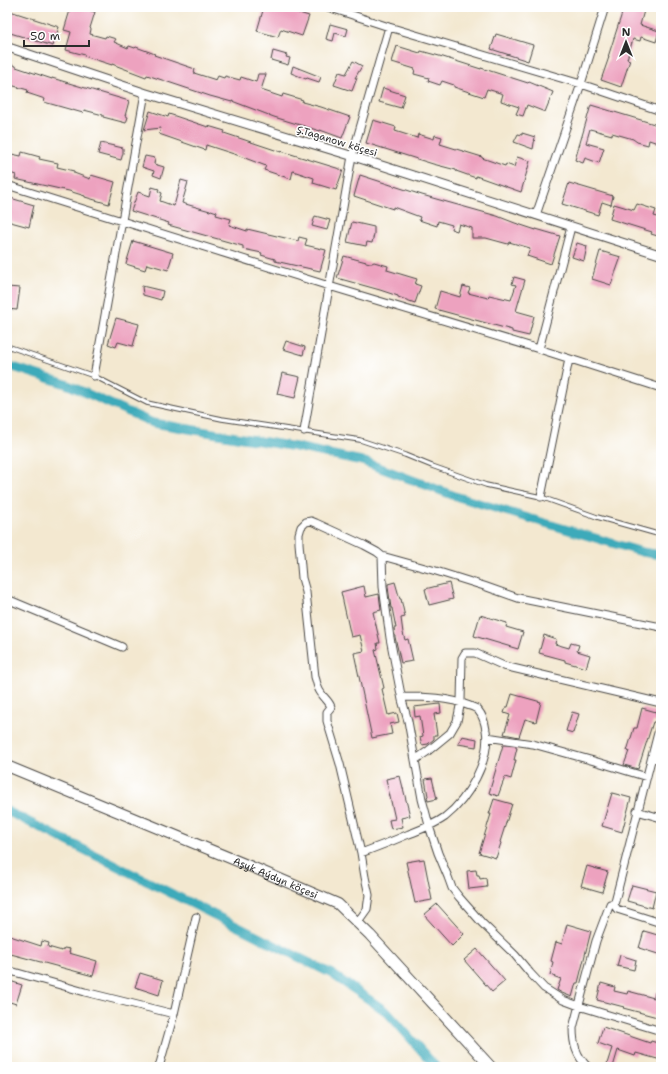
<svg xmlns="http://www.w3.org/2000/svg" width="668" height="1074" font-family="'Shantell Sans',sans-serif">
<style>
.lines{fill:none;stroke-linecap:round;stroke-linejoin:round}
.canal{stroke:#3caaba;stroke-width:9}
.building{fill:#eda2bf}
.service-casing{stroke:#494744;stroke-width:5.5}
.minor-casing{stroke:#494744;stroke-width:9}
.tertiary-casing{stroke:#494744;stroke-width:10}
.secondary-casing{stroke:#494744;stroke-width:12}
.service{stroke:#fff;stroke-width:3.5}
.minor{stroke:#fff;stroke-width:7}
.tertiary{stroke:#fff;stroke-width:8}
.secondary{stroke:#fff;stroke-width:10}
.labels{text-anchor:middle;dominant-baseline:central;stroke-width:3;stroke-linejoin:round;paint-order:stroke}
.street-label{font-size:10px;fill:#2b2b2b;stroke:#fff}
</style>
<rect width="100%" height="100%" fill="#fff"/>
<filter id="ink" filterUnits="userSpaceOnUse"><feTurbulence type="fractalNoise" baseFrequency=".025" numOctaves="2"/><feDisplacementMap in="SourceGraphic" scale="8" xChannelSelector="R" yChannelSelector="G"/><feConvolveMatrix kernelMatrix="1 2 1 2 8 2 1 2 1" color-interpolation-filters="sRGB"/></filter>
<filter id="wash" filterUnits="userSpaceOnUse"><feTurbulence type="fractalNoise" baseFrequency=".012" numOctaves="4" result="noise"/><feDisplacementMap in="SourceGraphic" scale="16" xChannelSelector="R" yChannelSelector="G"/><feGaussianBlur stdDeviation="0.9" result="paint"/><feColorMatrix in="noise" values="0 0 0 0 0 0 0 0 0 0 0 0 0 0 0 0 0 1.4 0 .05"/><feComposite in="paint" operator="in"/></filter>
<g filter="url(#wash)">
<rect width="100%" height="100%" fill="#f3e8d0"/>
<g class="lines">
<!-- canal -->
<path class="canal" d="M 7,365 L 66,384 L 153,423 L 296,447 L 362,461 L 455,496 L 642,552 L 661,555
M 7,811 L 332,974 L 387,1012 L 436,1067"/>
</g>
<g id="blocks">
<!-- building -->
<path class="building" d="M 71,7 L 80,9 L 80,8 L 95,12 L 90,28 L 91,29 L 90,34 L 105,38 L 106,36 L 116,39 L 114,42 L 128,48 L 129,46 L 135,48 L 136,47 L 155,54 L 154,55 L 195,69 L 194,73 L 216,80 L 218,76 L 224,78 L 225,76 L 240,80 L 241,77 L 256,82 L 258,74 L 266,74 L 261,90 L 282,97 L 283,94 L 303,100 L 302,102 L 321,107 L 350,117 L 342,138 L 320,130 L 320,131 L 274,117 L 232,101 L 232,102 L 210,96 L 147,75 L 146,77 L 112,64 L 112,65 L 84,56 L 85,55 L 66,50 L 71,32 L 64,30 Z
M 264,7 L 279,7 L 309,16 L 302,36 L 281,29 L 278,37 L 257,31 Z
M 624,7 L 645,7 L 640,25 L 659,31 L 656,42 L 641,37 L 640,41 L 633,39 L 627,59 L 630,60 L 621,87 L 601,80 L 609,57 L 608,57 Z
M 7,10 L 59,27 L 53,46 L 7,32 Z
M 330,24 L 348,29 L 346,36 L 335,33 L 333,41 L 326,39 Z
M 496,34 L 533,45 L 528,61 L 491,49 Z
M 397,46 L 420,53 L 421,51 L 443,57 L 481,69 L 481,68 L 528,83 L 529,82 L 553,92 L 545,112 L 527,105 L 523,116 L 516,114 L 519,107 L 501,101 L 503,94 L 487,89 L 484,97 L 454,87 L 454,85 L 442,81 L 440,85 L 428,81 L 429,78 L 414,74 L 415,69 L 392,62 Z
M 273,51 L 287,55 L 286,57 L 290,58 L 288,65 L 271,60 Z
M 353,61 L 362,66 L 355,78 L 357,78 L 352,91 L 334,85 L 339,72 L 346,74 Z
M 7,63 L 16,66 L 16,67 L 52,79 L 52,78 L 129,101 L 125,116 L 128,117 L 126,123 L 103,117 L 103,115 L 84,110 L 83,113 L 44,102 L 45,99 L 27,93 L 28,90 L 7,84 Z
M 293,66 L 321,77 L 319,82 L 307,78 L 306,79 L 291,73 Z
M 383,88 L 405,95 L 401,108 L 379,102 Z
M 591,105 L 661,126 L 661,144 L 649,140 L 648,145 L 637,142 L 633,139 L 612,133 L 612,135 L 590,129 L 586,143 L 604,148 L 599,163 L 585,158 L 583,163 L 575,160 Z
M 150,111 L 168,117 L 169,114 L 208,127 L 208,126 L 225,131 L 224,133 L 281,152 L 281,151 L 343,170 L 336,190 L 313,183 L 314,178 L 293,171 L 291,179 L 264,170 L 266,166 L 237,155 L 206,145 L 205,150 L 159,134 L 161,128 L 144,130 Z
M 373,120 L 396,127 L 395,131 L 417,138 L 418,134 L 434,139 L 435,135 L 442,137 L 440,144 L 482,157 L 482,158 L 505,166 L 506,164 L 514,167 L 517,157 L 530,161 L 521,192 L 476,176 L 476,178 L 456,171 L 456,170 L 433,164 L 366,143 Z
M 522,133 L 535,137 L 533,149 L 514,142 L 518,134 L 522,135 Z
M 101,143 L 123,148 L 123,153 L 121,160 L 98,154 Z
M 22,152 L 40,157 L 39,159 L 58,163 L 57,167 L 74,171 L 74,173 L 90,179 L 91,175 L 115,182 L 109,204 L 85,197 L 85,196 L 69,191 L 15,179 L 16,175 L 7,172 L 7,153 L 21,156 Z
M 145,156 L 155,158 L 154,164 L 164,167 L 161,178 L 153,175 L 154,171 L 142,167 Z
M 360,175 L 422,195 L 497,216 L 515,223 L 536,230 L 536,229 L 560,236 L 551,264 L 527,256 L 530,248 L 509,242 L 508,244 L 486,238 L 472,238 L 472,228 L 459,224 L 457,231 L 451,229 L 452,225 L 438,221 L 437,226 L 419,220 L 420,217 L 393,207 L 393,209 L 354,196 Z
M 181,180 L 188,182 L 182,203 L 210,211 L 211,210 L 217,212 L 216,215 L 231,219 L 229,225 L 247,231 L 247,229 L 298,241 L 299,237 L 307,239 L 305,245 L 326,250 L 320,271 L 275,261 L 275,259 L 261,255 L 262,253 L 243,249 L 243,246 L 168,225 L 169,223 L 131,211 L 138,192 L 150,196 L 152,187 L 159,189 L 158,191 L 162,193 L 160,201 L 174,206 Z
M 569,183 L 613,196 L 611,205 L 602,202 L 598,215 L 562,204 Z
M 7,197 L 34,205 L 29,227 L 7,221 Z
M 614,204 L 634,210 L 637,204 L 656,210 L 654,216 L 661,218 L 661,237 L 651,234 L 652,232 L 610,219 Z
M 315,216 L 330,220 L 327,230 L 312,226 Z
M 352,222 L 374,227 L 374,234 L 372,243 L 367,242 L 366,246 L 347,242 Z
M 133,241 L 173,253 L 168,270 L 147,264 L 145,270 L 126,264 Z
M 577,243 L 587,246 L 584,261 L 572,257 Z
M 600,251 L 621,257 L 611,285 L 592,279 Z
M 344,256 L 370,263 L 372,263 L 374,262 L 388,266 L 387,270 L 417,279 L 415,284 L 421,286 L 415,303 L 398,297 L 398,296 L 380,290 L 337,278 Z
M 514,277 L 525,280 L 516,311 L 534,316 L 529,336 L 512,332 L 512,330 L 435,309 L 440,291 L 460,297 L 463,286 L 470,288 L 468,293 L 488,298 L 489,295 L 511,300 L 516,285 L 512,284 Z
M 142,286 L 163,291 L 161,300 L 143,295 Z
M 7,287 L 20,288 L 17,310 L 7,309 Z
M 116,318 L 139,324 L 133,346 L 118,342 L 116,347 L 108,344 Z
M 286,341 L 305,347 L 303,355 L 283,349 Z
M 282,373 L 300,377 L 295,398 L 277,394 Z
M 395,582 L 399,596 L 400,599 L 401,599 L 405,617 L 401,618 L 403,633 L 405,640 L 408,639 L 413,661 L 401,663 L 395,637 L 394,628 L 396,628 L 392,608 L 391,608 L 388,587 L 388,584 Z
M 449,583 L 453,599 L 429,605 L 425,589 Z
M 364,586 L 366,597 L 379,594 L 381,610 L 373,612 L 380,643 L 377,643 L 378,649 L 375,650 L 384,688 L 382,689 L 388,715 L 397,713 L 399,722 L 390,724 L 392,734 L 372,738 L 354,653 L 364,651 L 360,635 L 351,637 L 341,592 Z
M 480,615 L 507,623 L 506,627 L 523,632 L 518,649 L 474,636 Z
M 544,635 L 556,639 L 555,644 L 569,648 L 571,643 L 579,645 L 577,651 L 590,655 L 586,668 L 565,662 L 565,660 L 539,653 Z
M 512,694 L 541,702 L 536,722 L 525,719 L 519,737 L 504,734 L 510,715 L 504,713 L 506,707 L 508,707 Z
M 440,704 L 441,713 L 434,714 L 437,735 L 434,735 L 434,739 L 428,744 L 422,745 L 420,737 L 423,736 L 420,716 L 415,717 L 414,707 Z
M 642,708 L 656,712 L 656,715 L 660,716 L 657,718 L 656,722 L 653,722 L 638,769 L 624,765 L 629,751 L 627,751 L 634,728 L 637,728 Z
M 572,712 L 579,714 L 573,733 L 566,731 Z
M 462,736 L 477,739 L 476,747 L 458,744 Z
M 503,745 L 516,746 L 516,748 L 517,748 L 514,760 L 516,760 L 511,779 L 505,777 L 498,796 L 489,793 Z
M 400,776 L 410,816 L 401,818 L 403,827 L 391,829 L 389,820 L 395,819 L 386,779 Z
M 432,778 L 437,799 L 428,801 L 427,797 L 428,796 L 425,779 Z
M 612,793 L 631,798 L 622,832 L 602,826 Z
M 494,799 L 512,804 L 500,842 L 501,843 L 496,858 L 479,853 L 491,814 L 489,814 Z
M 424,859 L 432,900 L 415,903 L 406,862 Z
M 587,866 L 608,872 L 602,892 L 581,886 Z
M 476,870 L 477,875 L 479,875 L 480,879 L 486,878 L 487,887 L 469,889 L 467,871 Z
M 632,885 L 656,891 L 652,908 L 627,901 Z
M 437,904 L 464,934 L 452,946 L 424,915 Z
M 567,924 L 591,931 L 578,983 L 576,983 L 572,997 L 562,993 L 557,990 L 561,979 L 550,975 L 553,962 L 551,961 L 556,942 L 562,944 Z
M 644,931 L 661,936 L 661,955 L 639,948 Z
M 7,935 L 41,946 L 42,941 L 49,943 L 48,947 L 62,951 L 64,948 L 70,949 L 69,953 L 97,961 L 93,976 L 7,953 Z
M 477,949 L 505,981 L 492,992 L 464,960 Z
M 620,955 L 636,960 L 634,970 L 617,966 Z
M 140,973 L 163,980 L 159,995 L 135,987 Z
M 7,980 L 22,985 L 16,1004 L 7,1001 Z
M 601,983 L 615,987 L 614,991 L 627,994 L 628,991 L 654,998 L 655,992 L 661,994 L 661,1018 L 623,1008 L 624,1007 L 597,1000 Z
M 603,1027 L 650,1043 L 651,1041 L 661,1044 L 661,1060 L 636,1053 L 635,1056 L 618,1050 L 613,1067 L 606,1067 L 612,1048 L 598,1043 Z"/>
</g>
</g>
<g filter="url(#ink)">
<use href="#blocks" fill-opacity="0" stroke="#494744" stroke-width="1"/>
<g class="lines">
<defs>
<path id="service" d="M 7,346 L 94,376 L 147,403 L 222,419 L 360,440 L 405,455 L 432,466 L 486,485 L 541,497 L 597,517 L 661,535"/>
<path id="minor" d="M 328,7 L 389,27 L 581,84 L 661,111
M 7,185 L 329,286 L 539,349 L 661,388
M 536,215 L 581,84 L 605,7
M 539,349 L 571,227
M 94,376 L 145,93
M 304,431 L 352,156 L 389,27
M 541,497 L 569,359
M 382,556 L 383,587 L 390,638 L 402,700 L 408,721 L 422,799 L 430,829 L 438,853 L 448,877 L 452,888 L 459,897 L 482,923 L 515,955 L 530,973 L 544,988 L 563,1000 L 579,1006 L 661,1031
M 7,599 L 122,647
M 661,721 L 614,905 L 617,909 L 661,923
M 487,737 L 533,744 L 594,761 L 647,777
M 652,757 L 661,759
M 415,760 L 428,751 L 450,733 L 457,721 L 461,701 L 462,658 L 465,653 L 475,653 L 504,666 L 661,703
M 637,811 L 661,818
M 361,853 C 377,847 393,841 409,834 C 422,829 434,825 445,817 C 468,799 491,760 486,730 C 485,723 483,716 478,710 C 476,708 473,707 470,706 C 448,697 425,697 402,697
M 357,923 L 367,909 L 369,895 L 365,877 L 361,853 L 340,764 L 327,721 L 327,712 L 331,707 C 329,701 324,698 321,693 C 317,688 317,682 315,677 L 306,592 L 302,578 L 299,543 L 299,534 L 301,527 L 306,522 L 311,521 L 316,523 L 364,545 L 377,552 L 382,556 L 436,571 L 484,586 L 518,598 L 661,627
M 7,970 L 85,992 L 174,1014
M 159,1067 L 174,1014 L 196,917
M 588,1067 C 576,1056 573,1044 573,1028 L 596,941 L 610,904 L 614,905"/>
<path id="tertiary" d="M 7,47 L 145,93 L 352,156 L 661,255"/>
<g id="secondary">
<path id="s1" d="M 7,766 L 259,870 L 338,904 L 370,935 L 491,1067"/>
</g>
</defs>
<!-- service casing -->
<use href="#service" class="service-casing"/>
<!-- minor casing -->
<use href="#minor" class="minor-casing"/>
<!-- tertiary casing -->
<use href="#tertiary" class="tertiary-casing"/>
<!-- secondary casing -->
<use href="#secondary" class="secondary-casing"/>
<!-- service -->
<use href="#service" class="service"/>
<!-- minor -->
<use href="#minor" class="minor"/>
<!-- tertiary -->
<use href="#tertiary" class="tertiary"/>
<!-- secondary -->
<use href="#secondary" class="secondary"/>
</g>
</g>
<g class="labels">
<!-- street labels -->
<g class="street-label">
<text transform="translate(337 141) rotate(17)">Ş.Taganow köçesi</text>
<text stroke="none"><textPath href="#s1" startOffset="291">Aşyk Aýdyn köçesi</textPath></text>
</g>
</g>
<!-- margin -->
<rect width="668" height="1074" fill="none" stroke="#fff" stroke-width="24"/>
<!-- north arrow -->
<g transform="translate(626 42)" stroke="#ffffff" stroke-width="3" paint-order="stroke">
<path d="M0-3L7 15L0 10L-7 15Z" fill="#2b2b2b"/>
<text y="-6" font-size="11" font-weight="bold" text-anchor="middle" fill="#2b2b2b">N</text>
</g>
<!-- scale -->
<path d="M24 40v6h65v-6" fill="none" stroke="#2b2b2b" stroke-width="2"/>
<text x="30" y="40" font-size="12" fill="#2b2b2b" stroke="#ffffff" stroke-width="3" paint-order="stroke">50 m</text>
</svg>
